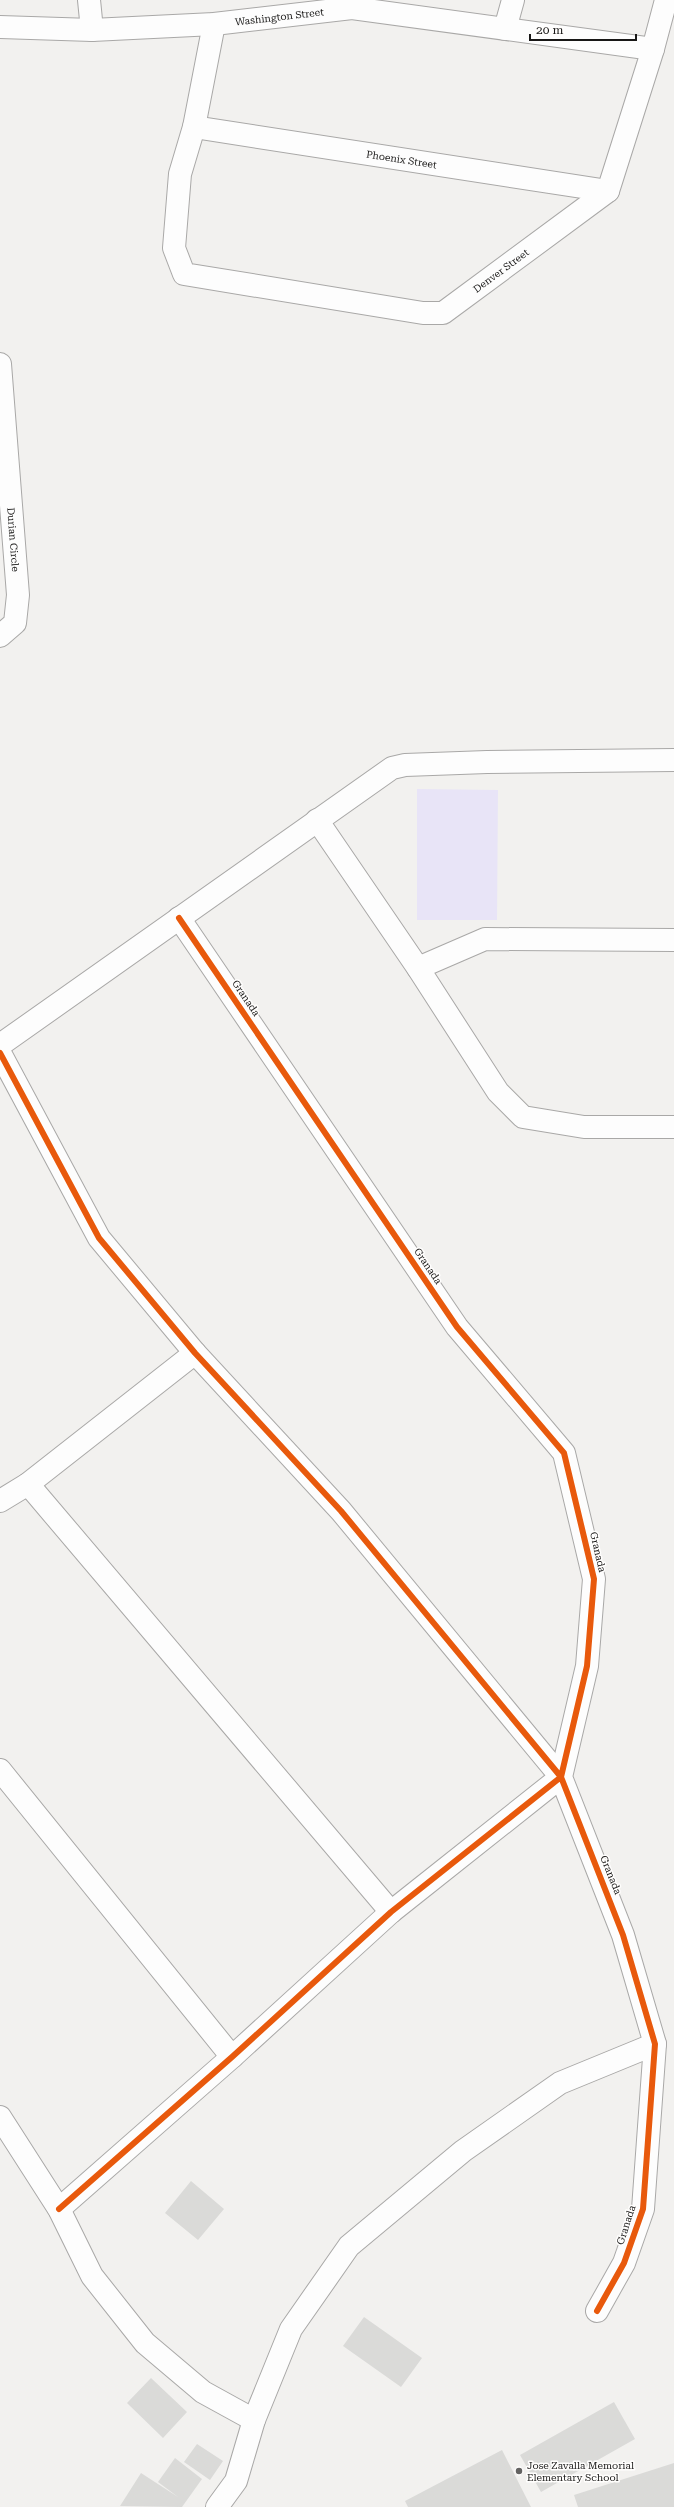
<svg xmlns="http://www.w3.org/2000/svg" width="674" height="2507" font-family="'Roboto Serif',serif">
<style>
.green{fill:#e8e4f7}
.building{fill:#dadad8}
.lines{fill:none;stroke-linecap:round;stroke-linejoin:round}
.street-casing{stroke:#a9a8a7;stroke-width:24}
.street{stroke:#fdfdfd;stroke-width:22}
.cycleway-casing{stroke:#fffefd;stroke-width:8}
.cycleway{stroke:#e8590c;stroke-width:6}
.poi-dot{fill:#646362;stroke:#fffefd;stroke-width:1.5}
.labels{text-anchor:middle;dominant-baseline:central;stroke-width:3;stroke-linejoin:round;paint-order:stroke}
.street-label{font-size:10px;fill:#181716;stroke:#fffefd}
.poi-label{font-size:10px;fill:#181716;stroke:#fffefd;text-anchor:start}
</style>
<rect width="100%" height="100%" fill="#f2f1ef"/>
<!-- green -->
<path class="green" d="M 417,789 L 498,790 L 497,920 L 417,920 Z"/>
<!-- building -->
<path class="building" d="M 191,2181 L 224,2209 L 198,2240 L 165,2213 Z
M 364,2317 L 422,2358 L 401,2387 L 343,2346 Z
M 151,2378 L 187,2412 L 163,2438 L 127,2403 Z
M 614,2402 L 635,2439 L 541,2492 L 520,2455 Z
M 197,2444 L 223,2461 L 210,2480 L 184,2462 Z
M 502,2450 L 531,2507 L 408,2507 L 405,2501 Z
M 175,2458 L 202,2479 L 182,2507 L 120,2506 L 141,2473 L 178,2497 L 158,2482 Z
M 674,2463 L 674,2507 L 578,2507 L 574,2495 Z"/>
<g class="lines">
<defs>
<g id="street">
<path d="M 89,0 L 92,30"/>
<path id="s1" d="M 214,24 L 194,127 L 180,174 L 174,248 L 184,274 L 423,313 L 443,313 L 608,191 L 653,49 L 666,0"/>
<path id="s2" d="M 0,27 L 92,30 L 214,24 L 352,8 L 653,49"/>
<path d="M 505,29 L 513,0"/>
<path id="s3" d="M 194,127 L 608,191"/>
<path id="s4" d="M 0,364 L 18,595 L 15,623 L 0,636"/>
<path d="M 317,820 L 418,968 L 498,1092 L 523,1117 L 584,1127 L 674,1127"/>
<path d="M 179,918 L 457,1327 L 564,1453 L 594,1579 L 587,1666 L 561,1777 L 623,1935 L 655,2044 L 643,2209 L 624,2263 L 597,2311"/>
<path d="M 418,968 L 485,939 L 674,940"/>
<path d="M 0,1045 L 392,768 L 405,765 L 487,762 L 674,760"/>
<path d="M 0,1053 L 99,1238 L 195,1353 L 341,1511 L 561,1777 L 391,1912 L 232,2057 L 59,2209"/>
<path d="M 28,1484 L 391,1912"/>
<path d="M 0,1501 L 28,1484 L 195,1353"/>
<path d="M 0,1770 L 232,2057"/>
<path d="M 0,2117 L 59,2209 L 92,2276 L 145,2343 L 203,2392 L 254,2420"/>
<path d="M 217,2507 L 236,2481 L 254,2420 L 291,2329 L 349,2246 L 463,2151 L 560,2083 L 655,2044"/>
</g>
</defs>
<!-- street casing -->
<use href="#street" class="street-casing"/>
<!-- street -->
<use href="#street" class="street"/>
<defs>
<path id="cycleway" d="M 179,918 L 457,1327 L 564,1453 L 594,1579 L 587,1666 L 561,1777 L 623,1935 L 655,2044 L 643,2209 L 624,2263 L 597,2311
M 0,1053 L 99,1238 L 195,1353 L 341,1511 L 561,1777 L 391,1912 L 232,2057 L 59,2209"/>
</defs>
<!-- cycleway casing -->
<use href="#cycleway" class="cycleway-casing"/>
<!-- cycleway -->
<use href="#cycleway" class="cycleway"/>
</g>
<!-- markers -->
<circle class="poi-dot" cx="519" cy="2471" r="4"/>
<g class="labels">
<!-- street labels -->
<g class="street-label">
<text stroke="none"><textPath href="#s2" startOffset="280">Washington Street</textPath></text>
<text stroke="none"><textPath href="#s3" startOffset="210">Phoenix Street</textPath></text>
<text stroke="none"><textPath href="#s1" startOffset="590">Denver Street</textPath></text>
<text stroke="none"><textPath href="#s4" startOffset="176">Durian Circle</textPath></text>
<text transform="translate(246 998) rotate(56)">Granada</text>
<text transform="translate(428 1266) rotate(56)">Granada</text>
<text transform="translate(598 1552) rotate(77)">Granada</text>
<text transform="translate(611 1875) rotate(68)">Granada</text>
<text transform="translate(626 2225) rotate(-72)">Granada</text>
</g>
<!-- poi labels -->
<g class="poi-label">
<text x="527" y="2465">Jose Zavalla Memorial<tspan x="527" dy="12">Elementary School</tspan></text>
</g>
</g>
<!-- scale -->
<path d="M530 34v6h106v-6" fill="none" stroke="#181716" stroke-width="2"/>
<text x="536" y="34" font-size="12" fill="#181716" stroke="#fffefd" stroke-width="3" paint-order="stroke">20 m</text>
</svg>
